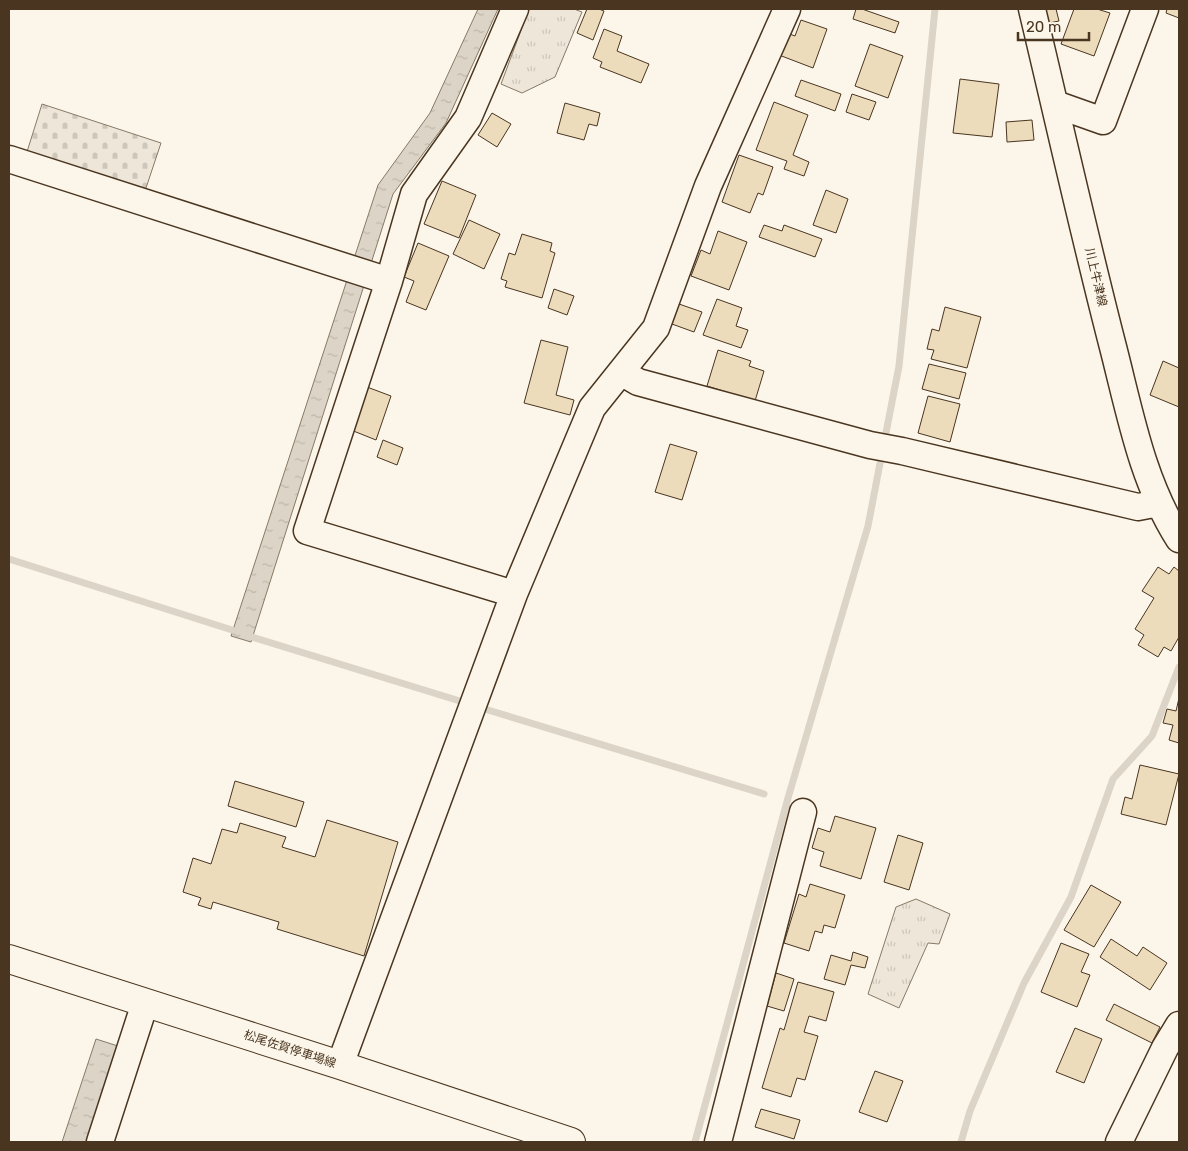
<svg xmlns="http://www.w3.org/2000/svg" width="1188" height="1151" font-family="Rubik,'Noto Sans JP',sans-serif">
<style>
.grass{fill:url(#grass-tufts);stroke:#887966}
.cemetery{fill:url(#cemetery-stones);stroke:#887966}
.water{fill:url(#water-ripples);stroke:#887966}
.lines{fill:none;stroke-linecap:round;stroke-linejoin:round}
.stream{stroke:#dcd4c6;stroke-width:7}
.building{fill:#ecdcbc;stroke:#4a3520}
.minor-casing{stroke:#4a3520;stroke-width:29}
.major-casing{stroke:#4a3520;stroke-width:30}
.minor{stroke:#fbf6e9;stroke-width:26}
.major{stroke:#fbf6e9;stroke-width:28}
.labels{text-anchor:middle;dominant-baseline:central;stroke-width:4;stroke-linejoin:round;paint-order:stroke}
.street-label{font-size:12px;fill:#4a3520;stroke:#fbf6e9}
</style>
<defs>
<pattern id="grass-tufts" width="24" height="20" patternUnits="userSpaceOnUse" patternTransform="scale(1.25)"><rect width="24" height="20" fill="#ede6d9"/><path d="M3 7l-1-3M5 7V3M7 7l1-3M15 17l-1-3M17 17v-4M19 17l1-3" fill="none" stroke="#cdc6ba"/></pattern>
<pattern id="cemetery-stones" width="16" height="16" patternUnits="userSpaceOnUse" patternTransform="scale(1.25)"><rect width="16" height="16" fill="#ede6d9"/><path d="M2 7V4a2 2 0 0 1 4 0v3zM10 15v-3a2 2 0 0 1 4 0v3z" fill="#cdc6ba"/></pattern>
<pattern id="water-ripples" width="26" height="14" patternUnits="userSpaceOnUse" patternTransform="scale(1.25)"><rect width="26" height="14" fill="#dcd4c6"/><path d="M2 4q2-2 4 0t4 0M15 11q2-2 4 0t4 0" fill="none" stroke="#beb7aa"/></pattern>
</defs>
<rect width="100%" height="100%" fill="#fbf6e9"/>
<!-- grass -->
<path class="grass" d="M 529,9 L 574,9 L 582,12 L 555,77 L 522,93 L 501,84 Z
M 916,899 L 950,914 L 939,944 L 928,943 L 899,1008 L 868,994 L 896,907 Z"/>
<!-- cemetery -->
<path class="cemetery" d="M 42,104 L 161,143 L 144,194 L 26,155 Z"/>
<!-- water -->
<path class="water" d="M 478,9 L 498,9 L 446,123 L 393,194 L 251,642 L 231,636 L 378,185 L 430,113 Z
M 96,1039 L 121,1047 L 90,1142 L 62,1142 Z"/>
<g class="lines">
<!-- stream -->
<path class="stream" d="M 884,443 L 899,366 L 935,9
M 9,559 L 232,630
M 252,637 L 463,702
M 488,710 L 764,794
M 695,1142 L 788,798 L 868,526 L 882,453
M 961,1142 L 970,1111 L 1024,983 L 1071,897 L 1113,779 L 1152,736 L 1179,667"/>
</g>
<!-- building -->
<path class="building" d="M 587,9 L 599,9 L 604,11 L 593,40 L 577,33 Z
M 856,9 L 862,9 L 899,22 L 895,33 L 853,19 Z
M 1041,9 L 1056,9 L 1059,21 L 1044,24 Z
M 1074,9 L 1097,9 L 1110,13 L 1094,56 L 1061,44 Z
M 1167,9 L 1179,9 L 1179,18 L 1166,13 Z
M 801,20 L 827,29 L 813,68 L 779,55 L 787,33 L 795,36 Z
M 604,29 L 622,36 L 617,51 L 649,64 L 641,83 L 600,67 L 602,62 L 593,58 Z
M 870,44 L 903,56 L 888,98 L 855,86 Z
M 960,79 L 999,84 L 992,137 L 953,133 Z
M 801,80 L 841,94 L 835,111 L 795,96 Z
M 852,94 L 876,102 L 869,120 L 846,112 Z
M 774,102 L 808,115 L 793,155 L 809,162 L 804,176 L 784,169 L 787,161 L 756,150 Z
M 565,103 L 600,113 L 597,126 L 589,124 L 584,140 L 557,133 Z
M 492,113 L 511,124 L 497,147 L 478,135 Z
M 1032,120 L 1034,140 L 1007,142 L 1006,122 Z
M 739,155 L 773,167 L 763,195 L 758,193 L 750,213 L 722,202 Z
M 442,181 L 476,195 L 459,238 L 424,224 Z
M 826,190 L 848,199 L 836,233 L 813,225 Z
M 469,220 L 500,234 L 484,269 L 453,254 Z
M 764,225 L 782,231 L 784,225 L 822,239 L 815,257 L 759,237 Z
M 718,231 L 747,242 L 729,290 L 691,276 L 701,250 L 710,254 Z
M 522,234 L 552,243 L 550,251 L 555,253 L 542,298 L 505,287 L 507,281 L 501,279 L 509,253 L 515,255 Z
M 418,243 L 449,256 L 426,310 L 406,302 L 414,281 L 404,277 Z
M 554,289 L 574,296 L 567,315 L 548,308 Z
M 717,299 L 742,308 L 736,326 L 748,330 L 741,348 L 703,335 Z
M 679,304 L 702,312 L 694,332 L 672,324 Z
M 945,307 L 981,317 L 967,368 L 931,359 L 934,350 L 927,349 L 932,329 L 939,331 Z
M 541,340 L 568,347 L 556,395 L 574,400 L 570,415 L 524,403 Z
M 718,350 L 751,361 L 749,366 L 764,371 L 755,401 L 707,386 Z
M 1163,361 L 1179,368 L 1179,407 L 1150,395 Z
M 929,364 L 966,373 L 959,399 L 922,389 Z
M 367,387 L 391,396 L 376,440 L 351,430 Z
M 928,396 L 960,404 L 950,442 L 918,433 Z
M 383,440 L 403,448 L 397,465 L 377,457 Z
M 670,444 L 697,452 L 682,500 L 655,492 Z
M 1158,567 L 1169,574 L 1174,567 L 1179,571 L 1179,637 L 1171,651 L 1164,647 L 1158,657 L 1138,645 L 1144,635 L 1135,629 L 1154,598 L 1142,591 Z
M 1179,698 L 1179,743 L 1169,740 L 1173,725 L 1163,723 L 1167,709 L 1176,711 Z
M 1140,765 L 1179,774 L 1166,825 L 1121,814 L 1125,797 L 1132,799 Z
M 235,781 L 304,802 L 296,827 L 228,806 Z
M 835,816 L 876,828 L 861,879 L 820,866 L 824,852 L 812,848 L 818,828 L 830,832 Z
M 327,820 L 398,842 L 364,956 L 277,929 L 279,922 L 213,902 L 211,909 L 198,905 L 201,898 L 183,892 L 193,858 L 211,864 L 222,829 L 237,833 L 240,823 L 286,837 L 282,847 L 315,857 Z
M 898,835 L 923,843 L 909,890 L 884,882 Z
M 810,884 L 845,895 L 835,928 L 824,925 L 822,933 L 815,931 L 809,951 L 784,943 L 799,894 L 806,897 Z
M 1091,885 L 1121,902 L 1094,947 L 1064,930 Z
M 1111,939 L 1137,956 L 1143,947 L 1167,963 L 1150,990 L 1100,957 Z
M 1061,943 L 1089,954 L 1081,972 L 1090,975 L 1077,1007 L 1041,992 Z
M 853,952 L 868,957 L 865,968 L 851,965 L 845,985 L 824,979 L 831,955 L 851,961 Z
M 776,973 L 794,979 L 784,1011 L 767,1006 Z
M 798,982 L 834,992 L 826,1021 L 809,1016 L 804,1032 L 818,1036 L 805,1080 L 797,1078 L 791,1097 L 762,1088 L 780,1028 L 784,1030 Z
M 1114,1004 L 1160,1027 L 1152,1043 L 1106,1020 Z
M 1075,1028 L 1102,1039 L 1084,1083 L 1056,1072 Z
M 875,1071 L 903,1081 L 887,1122 L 859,1112 Z
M 761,1109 L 800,1120 L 794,1139 L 755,1127 Z"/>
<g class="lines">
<defs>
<path id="minor" d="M 1032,9 C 1059,122 1084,235 1113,347 C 1130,413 1142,481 1179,539
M 1055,104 L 1103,121 L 1145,9
M 9,159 L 389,281
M 621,372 L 638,382 L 870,445 L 902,451 L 1138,507 L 1159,503
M 514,594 L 307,531 L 389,281 L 414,194 L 468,118 L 515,9
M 340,1065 L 514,594 L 592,408 L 656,328 L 708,186 L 787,9
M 100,1142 L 145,1003
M 718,1142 L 803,812
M 1119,1142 L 1165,1048 L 1179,1025"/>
<path id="major" d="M 9,959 L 340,1065 L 571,1142"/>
</defs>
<!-- minor casing -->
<use href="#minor" class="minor-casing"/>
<!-- major casing -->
<use href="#major" class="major-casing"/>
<!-- minor -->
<use href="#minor" class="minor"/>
<!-- major -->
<use href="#major" class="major"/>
</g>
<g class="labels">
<!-- street labels -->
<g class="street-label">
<text transform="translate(1096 277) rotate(77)">川上牛津線</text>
<text transform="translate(290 1049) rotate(18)">松尾佐賀停車場線</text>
</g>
</g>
<!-- border -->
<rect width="1188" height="1151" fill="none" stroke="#4a3520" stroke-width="20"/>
<!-- scale -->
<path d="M1018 32v8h71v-8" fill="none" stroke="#4a3520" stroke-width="2.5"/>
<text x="1026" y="32" font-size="15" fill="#4a3520" stroke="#fbf6e9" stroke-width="4" paint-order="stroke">20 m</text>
</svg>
